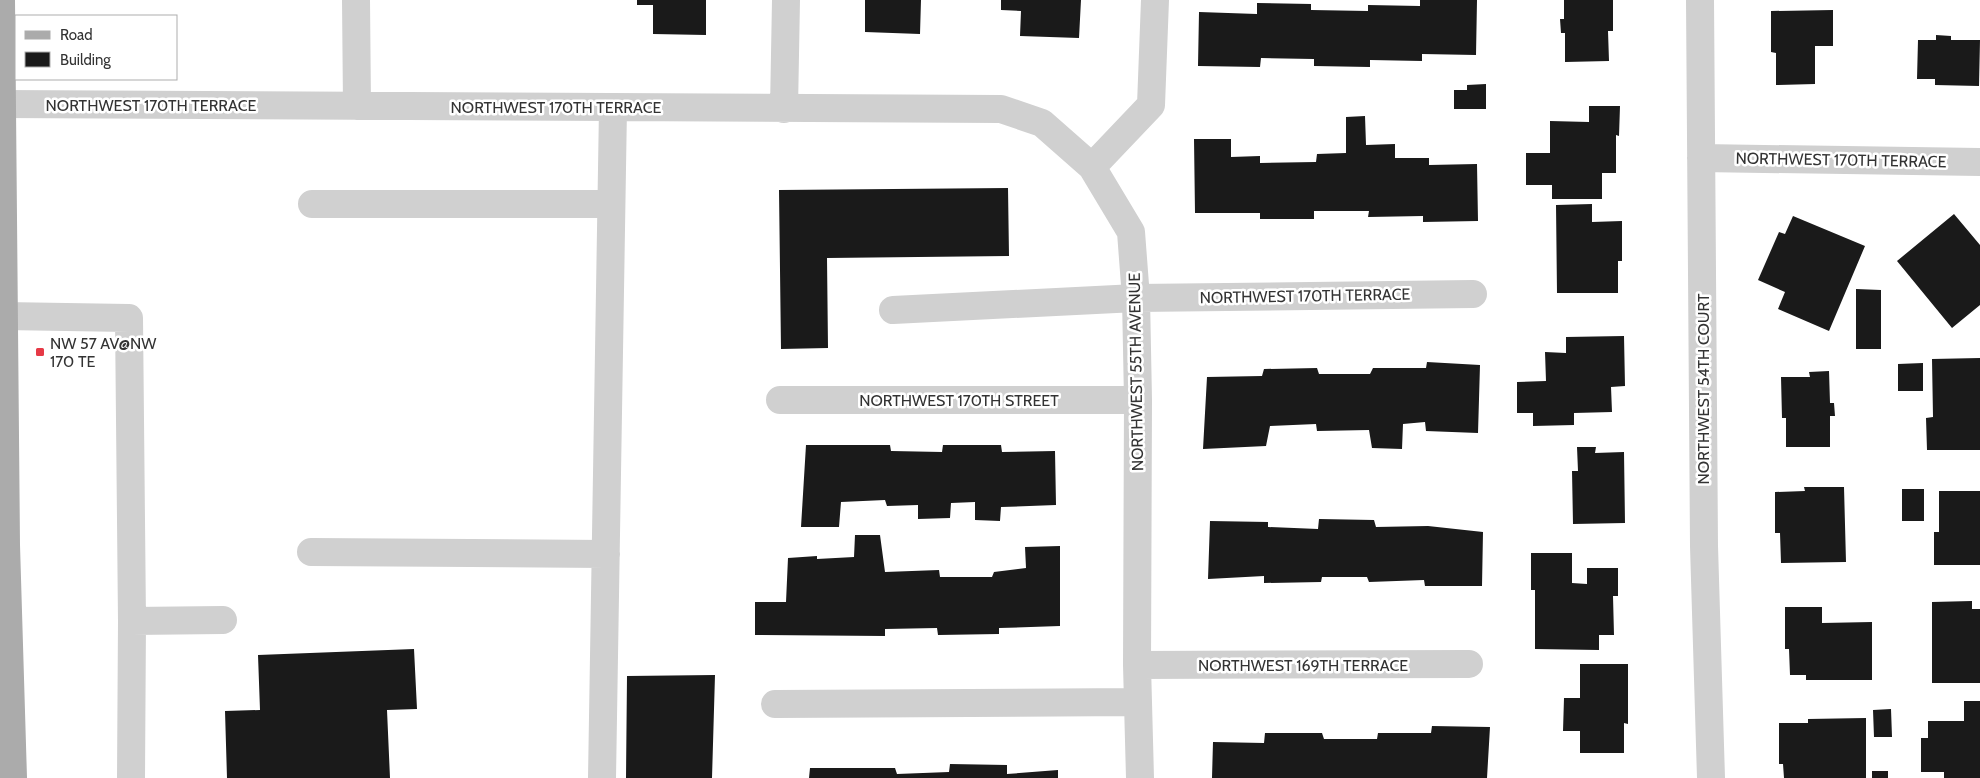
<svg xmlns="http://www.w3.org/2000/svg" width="1980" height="778" font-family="Cabin,sans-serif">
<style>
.building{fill:#1a1a1a}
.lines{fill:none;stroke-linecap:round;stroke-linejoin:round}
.minor{stroke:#d0d0d0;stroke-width:28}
.major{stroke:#ababab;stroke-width:28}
.poi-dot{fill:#e63946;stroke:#fff;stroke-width:2}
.labels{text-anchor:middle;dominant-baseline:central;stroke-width:5;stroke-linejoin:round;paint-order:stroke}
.street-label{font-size:16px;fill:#333;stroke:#fff}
.poi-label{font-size:16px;fill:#333;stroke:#fff;text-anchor:start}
</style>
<rect width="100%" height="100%" fill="#fff"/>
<!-- building -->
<path class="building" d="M 637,0 L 706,0 L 706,35 L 653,34 L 653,5 L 637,5 Z
M 865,0 L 921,0 L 920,34 L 865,32 Z
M 1001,0 L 1081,0 L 1079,38 L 1020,36 L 1021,11 L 1001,10 Z
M 1420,0 L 1477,0 L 1476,55 L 1422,54 L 1422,61 L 1370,60 L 1370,67 L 1314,66 L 1314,59 L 1261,58 L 1260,67 L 1198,66 L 1199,12 L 1257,14 L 1257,3 L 1311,4 L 1311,10 L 1368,11 L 1368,5 L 1420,6 Z
M 1564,0 L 1613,0 L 1613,31 L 1608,31 L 1609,61 L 1565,62 L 1565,33 L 1561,33 L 1560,19 L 1564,19 Z
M 1833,10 L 1833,46 L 1815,46 L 1815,84 L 1776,85 L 1776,53 L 1771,52 L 1771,11 Z
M 1936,35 L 1951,36 L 1951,40 L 1980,40 L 1979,86 L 1935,85 L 1935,79 L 1917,79 L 1918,40 L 1936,40 Z
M 1486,84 L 1486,109 L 1454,109 L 1454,90 L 1467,90 L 1467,85 Z
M 1589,106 L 1620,106 L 1619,136 L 1616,135 L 1616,173 L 1602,173 L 1602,199 L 1552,199 L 1552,185 L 1526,185 L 1526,153 L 1550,153 L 1550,121 L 1589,122 Z
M 1365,116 L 1366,145 L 1395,144 L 1395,158 L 1429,158 L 1429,165 L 1477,164 L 1478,221 L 1423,222 L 1423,216 L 1368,217 L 1369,211 L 1314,211 L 1314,219 L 1260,219 L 1260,213 L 1195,213 L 1194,139 L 1231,139 L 1231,157 L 1260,156 L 1260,163 L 1316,162 L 1317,154 L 1346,153 L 1346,117 Z
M 1008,188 L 1009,256 L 827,258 L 828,348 L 781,349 L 779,190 Z
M 1592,204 L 1592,222 L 1622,221 L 1622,261 L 1618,261 L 1618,293 L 1557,293 L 1556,205 Z
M 1954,214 L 1980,245 L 1980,305 L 1952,328 L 1897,261 Z
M 1793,216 L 1865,246 L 1829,331 L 1778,309 L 1785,292 L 1758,280 L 1779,232 L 1785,234 Z
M 1856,289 L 1881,290 L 1881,349 L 1856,349 Z
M 1624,336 L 1625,386 L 1611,387 L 1612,412 L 1574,413 L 1574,425 L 1533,426 L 1533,413 L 1517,413 L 1517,382 L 1546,381 L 1545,352 L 1566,353 L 1566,337 Z
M 1980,358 L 1980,450 L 1927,450 L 1926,418 L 1933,417 L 1932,359 Z
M 1427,362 L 1480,365 L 1478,433 L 1426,431 L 1425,422 L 1403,424 L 1402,449 L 1372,448 L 1369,430 L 1317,431 L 1316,424 L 1270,426 L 1266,446 L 1203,449 L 1207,377 L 1262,376 L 1264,369 L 1317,368 L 1319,374 L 1370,374 L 1373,368 L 1426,368 Z
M 1923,363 L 1923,391 L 1898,391 L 1898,364 Z
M 1829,371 L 1830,403 L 1834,403 L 1835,416 L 1830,416 L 1830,447 L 1786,447 L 1786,418 L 1782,418 L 1781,377 L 1810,377 L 1809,372 Z
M 806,445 L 890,445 L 891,451 L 942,452 L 943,445 L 1001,445 L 1002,452 L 1055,451 L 1056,505 L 1001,507 L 1000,521 L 975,520 L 975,502 L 951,503 L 950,518 L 918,519 L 918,505 L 887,506 L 885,500 L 841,502 L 839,527 L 801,527 Z
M 1577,447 L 1596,447 L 1595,453 L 1624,452 L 1625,523 L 1573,524 L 1572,471 L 1578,471 Z
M 1804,487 L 1844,487 L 1846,562 L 1781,563 L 1780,533 L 1775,533 L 1775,492 L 1805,491 Z
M 1902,489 L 1924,489 L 1924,521 L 1902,521 Z
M 1939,491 L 1980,491 L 1980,565 L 1934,565 L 1934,532 L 1939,532 Z
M 1319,519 L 1374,520 L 1376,527 L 1428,526 L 1483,532 L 1482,586 L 1425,586 L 1424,580 L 1369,582 L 1367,577 L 1322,577 L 1321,582 L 1264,583 L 1264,576 L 1208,579 L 1210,521 L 1268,522 L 1268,527 L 1318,529 Z
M 855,535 L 880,535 L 885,572 L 939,570 L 940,577 L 992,577 L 994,572 L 1026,568 L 1025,547 L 1060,546 L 1060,626 L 999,628 L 999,634 L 938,635 L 937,628 L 885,629 L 885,636 L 755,635 L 755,602 L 786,602 L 788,558 L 817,556 L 817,559 L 854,557 Z
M 1531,553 L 1572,553 L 1572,583 L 1587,584 L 1587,568 L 1618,568 L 1618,596 L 1613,596 L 1614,635 L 1599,635 L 1599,650 L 1535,649 L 1535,590 L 1531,590 Z
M 1972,601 L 1972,609 L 1980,609 L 1980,683 L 1932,683 L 1932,602 Z
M 1785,607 L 1822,607 L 1822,623 L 1872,622 L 1872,680 L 1806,680 L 1806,675 L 1790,675 L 1789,649 L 1785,649 Z
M 414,649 L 417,709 L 387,710 L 390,778 L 227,778 L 225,711 L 260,710 L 258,655 Z
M 1580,664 L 1628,664 L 1628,724 L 1624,723 L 1624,753 L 1580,753 L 1580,731 L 1563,731 L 1564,698 L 1580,698 Z
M 715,675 L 712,778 L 626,778 L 627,676 Z
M 1964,701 L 1980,701 L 1980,778 L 1944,778 L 1944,772 L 1921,772 L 1921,738 L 1928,738 L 1928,721 L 1964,721 Z
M 1891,709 L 1892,737 L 1874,737 L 1873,710 Z
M 1866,718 L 1866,778 L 1784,778 L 1783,764 L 1779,764 L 1779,723 L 1808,723 L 1808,719 Z
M 1432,726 L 1490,727 L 1487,778 L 1212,778 L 1213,742 L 1264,743 L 1265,733 L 1322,733 L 1324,739 L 1377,739 L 1378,733 L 1431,733 Z
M 950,764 L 1007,765 L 1007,774 L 1058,770 L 1058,778 L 809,778 L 810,768 L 895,768 L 897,774 L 949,772 Z
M 1872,771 L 1888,771 L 1888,778 L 1872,778 Z"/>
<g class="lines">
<!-- minor -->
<path class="minor" d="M 356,0 L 357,106
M 1700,0 L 1704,546 L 1711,778
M 0,104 L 1001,109 L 1042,123 L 1092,167 L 1131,232 L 1136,298 L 1138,400 L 1137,665 L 1140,778
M 784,109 L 786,0
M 1701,158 L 1980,162
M 1092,167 L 1151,105 L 1155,0
M 312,204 L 610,204
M 893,310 L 1136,298 L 1473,294
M 3,316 L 129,318 L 132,621 L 223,620
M 780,400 L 1138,400
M 311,552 L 606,554
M 1137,665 L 1469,664
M 775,704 L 1137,702
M 131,778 L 132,621
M 602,778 L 613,108"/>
<!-- major -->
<path class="major" d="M 1,0 L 6,545 L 13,778"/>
</g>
<!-- markers -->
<rect class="poi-dot" x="35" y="347" width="10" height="10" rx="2.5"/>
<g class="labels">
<!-- street labels -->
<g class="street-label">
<text x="151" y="105">NORTHWEST 170TH TERRACE</text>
<text x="556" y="107">NORTHWEST 170TH TERRACE</text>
<text transform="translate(1841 160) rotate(1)">NORTHWEST 170TH TERRACE</text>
<text transform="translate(1305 296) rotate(-1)">NORTHWEST 170TH TERRACE</text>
<text transform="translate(1136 372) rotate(-91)">NORTHWEST 55TH AVENUE</text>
<text transform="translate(1703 389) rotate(-90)">NORTHWEST 54TH COURT</text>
<text x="959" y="400">NORTHWEST 170TH STREET</text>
<text x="1303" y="665">NORTHWEST 169TH TERRACE</text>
</g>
<!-- poi labels -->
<g class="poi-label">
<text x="50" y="343">NW 57 AV@NW<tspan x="50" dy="18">170 TE</tspan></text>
</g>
</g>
<!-- legend -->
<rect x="15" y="15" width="162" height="65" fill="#ffffff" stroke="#adadad"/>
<rect x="25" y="31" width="25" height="8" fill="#ababab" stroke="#adadad"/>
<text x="60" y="40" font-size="15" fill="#333333">Road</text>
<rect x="25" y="52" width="25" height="15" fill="#1a1a1a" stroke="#adadad"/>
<text x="60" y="65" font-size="15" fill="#333333">Building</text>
</svg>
